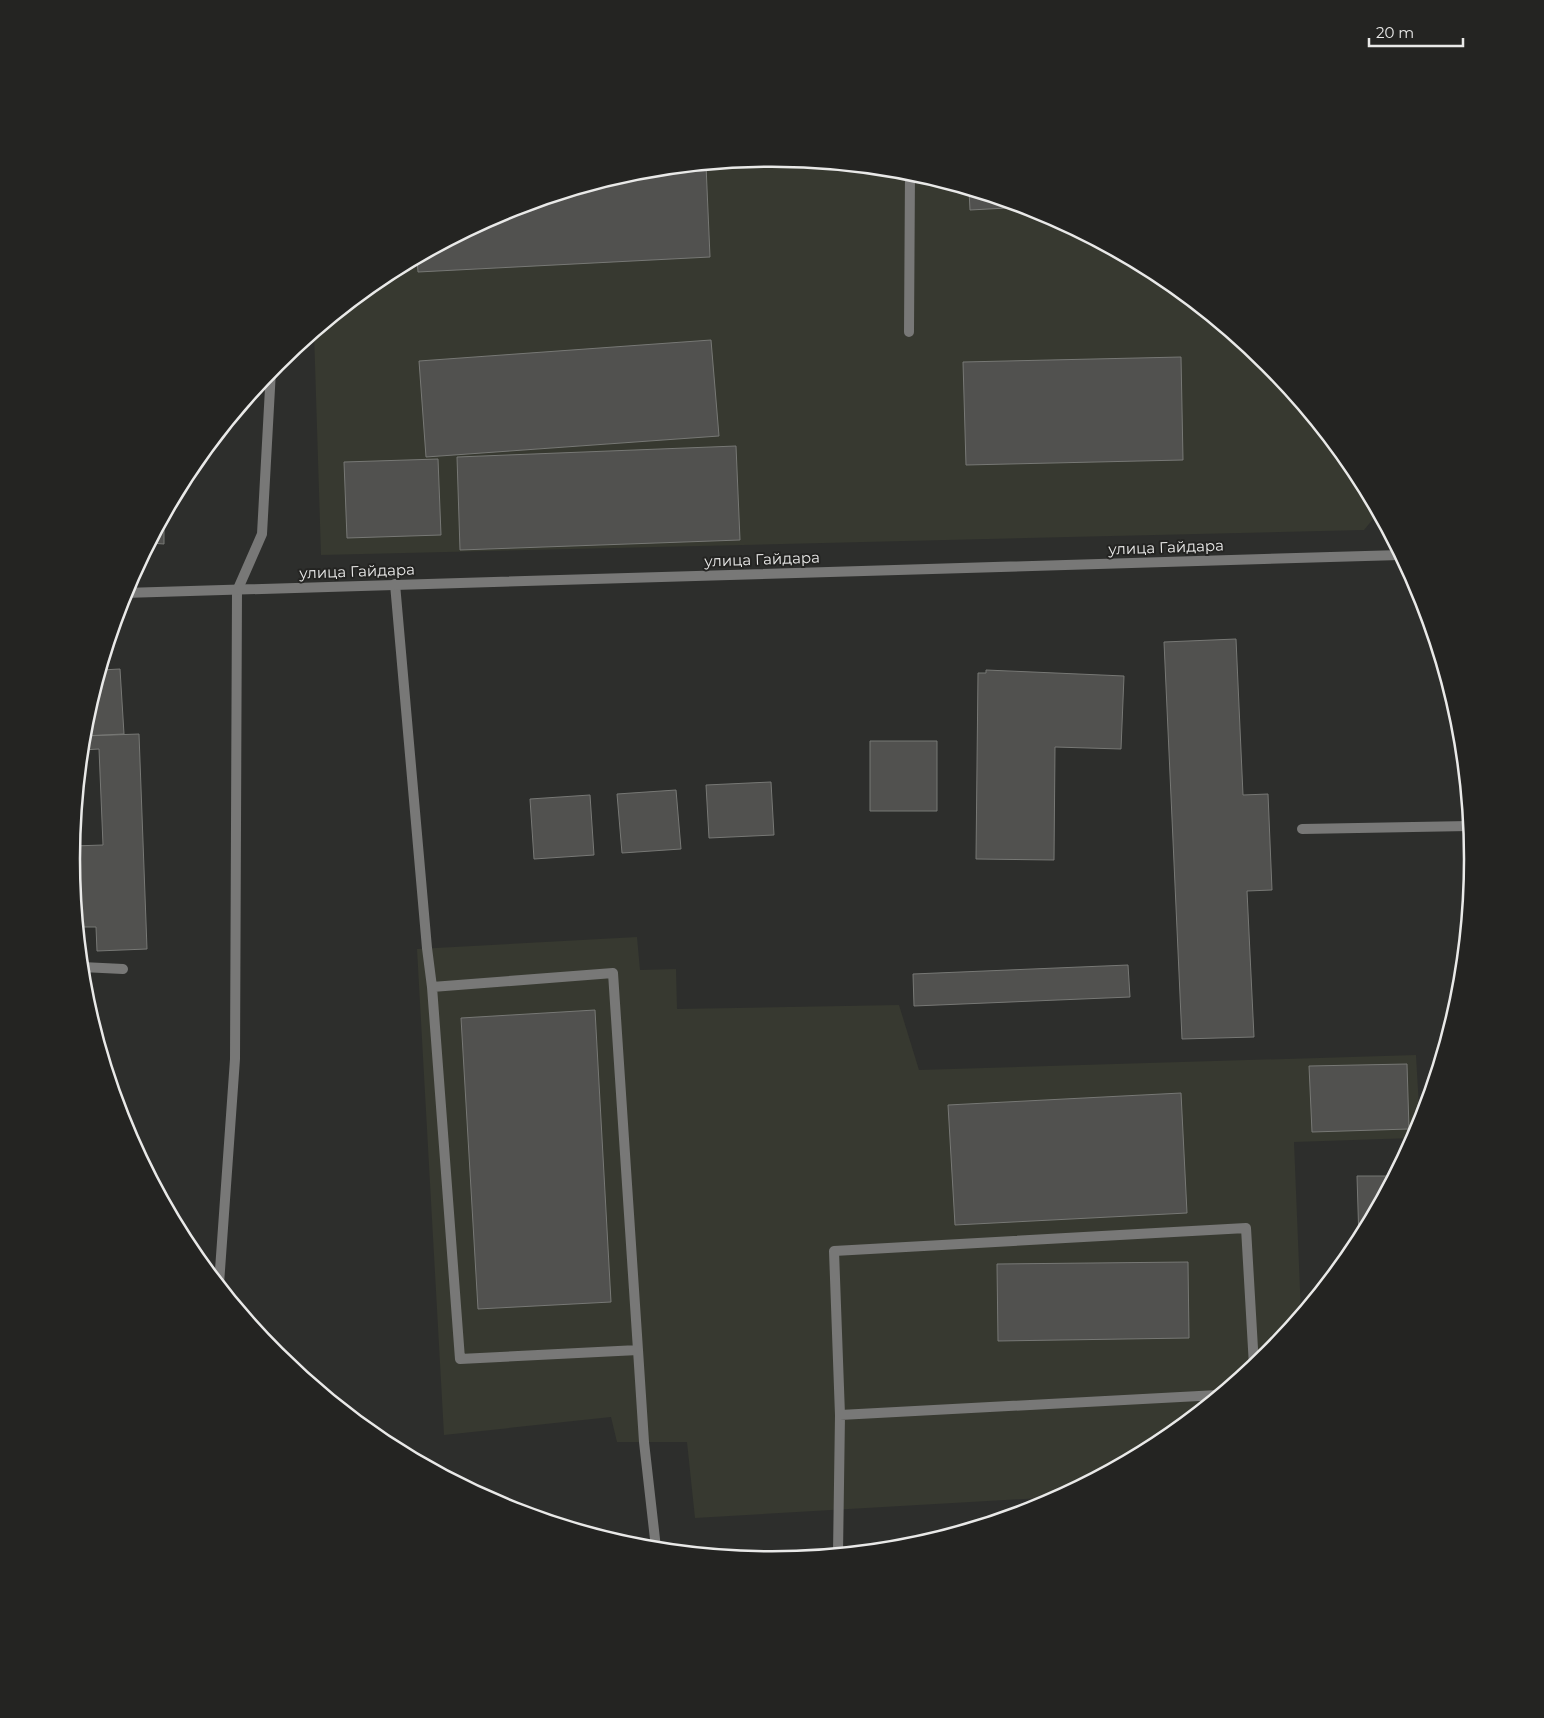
<svg xmlns="http://www.w3.org/2000/svg" width="1544" height="1718" font-family="Montserrat,sans-serif">
<style>
.built{fill:#373930}
.building{fill:#51514f;stroke:#777875}
.lines{fill:none;stroke-linecap:round;stroke-linejoin:round}
.service{stroke:#787877;stroke-width:10}
.minor{stroke:#787877;stroke-width:10}
.labels{text-anchor:middle;dominant-baseline:central;stroke-width:4;stroke-linejoin:round;paint-order:stroke}
.street-label{font-size:15px;fill:#e9e9e8;stroke:#242422}
.rim{fill:none;stroke:#e9e9e8;stroke-width:2.5}
</style>
<rect width="100%" height="100%" fill="#2d2e2c"/>
<!-- built -->
<path class="built" d="M 772,158 L 909,172 L 1040,212 L 1162,277 L 1268,364 L 1355,470 L 1378,513 L 1364,530 L 321,555 L 314,332 L 383,276 L 504,211 L 636,172 Z
M 637,937 L 640,970 L 676,969 L 677,1009 L 899,1005 L 919,1070 L 1416,1055 L 1420,1125 L 1413,1138 L 1294,1142 L 1301,1314 L 1267,1355 L 1161,1442 L 1058,1497 L 695,1518 L 687,1442 L 617,1442 L 611,1417 L 444,1435 L 417,949 Z"/>
<!-- building -->
<path class="building" d="M 706,165 L 710,257 L 418,272 L 417,258 L 504,211 L 636,172 Z
M 969,190 L 1025,207 L 970,210 Z
M 711,340 L 719,436 L 426,457 L 419,361 Z
M 1181,357 L 1183,460 L 966,465 L 963,362 Z
M 736,446 L 740,540 L 460,550 L 457,457 Z
M 438,459 L 441,535 L 347,538 L 344,462 Z
M 164,518 L 164,544 L 150,543 Z
M 1236,639 L 1243,795 L 1268,794 L 1272,890 L 1247,891 L 1254,1037 L 1182,1039 L 1164,642 Z
M 120,669 L 124,734 L 83,736 L 85,722 L 101,670 Z
M 986,670 L 1124,676 L 1121,749 L 1055,747 L 1054,860 L 976,859 L 978,673 L 986,673 Z
M 139,734 L 147,949 L 97,951 L 96,927 L 78,927 L 71,859 L 73,846 L 103,845 L 99,749 L 82,750 L 83,736 Z
M 870,741 L 937,741 L 937,811 L 870,811 Z
M 771,782 L 774,835 L 709,838 L 706,785 Z
M 676,790 L 681,849 L 622,853 L 617,794 Z
M 590,795 L 594,855 L 534,859 L 530,799 Z
M 1128,965 L 1130,997 L 914,1006 L 913,974 Z
M 595,1010 L 611,1302 L 478,1309 L 461,1018 Z
M 1407,1064 L 1409,1129 L 1312,1132 L 1309,1066 Z
M 1181,1093 L 1187,1213 L 955,1225 L 948,1105 Z
M 1357,1176 L 1394,1176 L 1359,1241 Z
M 1188,1262 L 1189,1338 L 998,1341 L 997,1264 Z"/>
<g class="lines">
<!-- service -->
<path class="service" d="M 909,332 L 910,172
M 395,584 L 427,948 L 432,987 L 460,1359 L 638,1350 L 644,1442 L 656,1548
M 1302,829 L 1469,826
M 82,967 L 123,969
M 432,987 L 613,973 L 638,1350
M 219,1284 L 235,1059 L 237,591 L 262,534 L 271,370
M 840,1415 L 834,1251 L 1246,1228 L 1254,1366
M 838,1553 L 840,1415 L 1218,1395"/>
<!-- minor -->
<path class="minor" d="M 124,593 L 1400,555"/>
</g>
<g class="labels">
<!-- street labels -->
<g class="street-label">
<text transform="translate(1166 547) rotate(-2)">улица Гайдара</text>
<text transform="translate(762 559) rotate(-2)">улица Гайдара</text>
<text transform="translate(357 571) rotate(-2)">улица Гайдара</text>
</g>
</g>
<!-- crop -->
<path d="M0 0H1544V1718H0ZM80 859a692 692 0 1 1 1384 0a692 692 0 1 1-1384 0Z" fill="#242422" fill-rule="evenodd"/>
<path class="rim" d="M80 859a692 692 0 1 1 1384 0a692 692 0 1 1-1384 0Z"/>
<!-- scale -->
<path d="M1369 38v8h94v-8" fill="none" stroke="#e9e9e8" stroke-width="2.5"/>
<text x="1376" y="38" font-size="15" fill="#e9e9e8" stroke="#242422" stroke-width="4" paint-order="stroke">20 m</text>
</svg>
